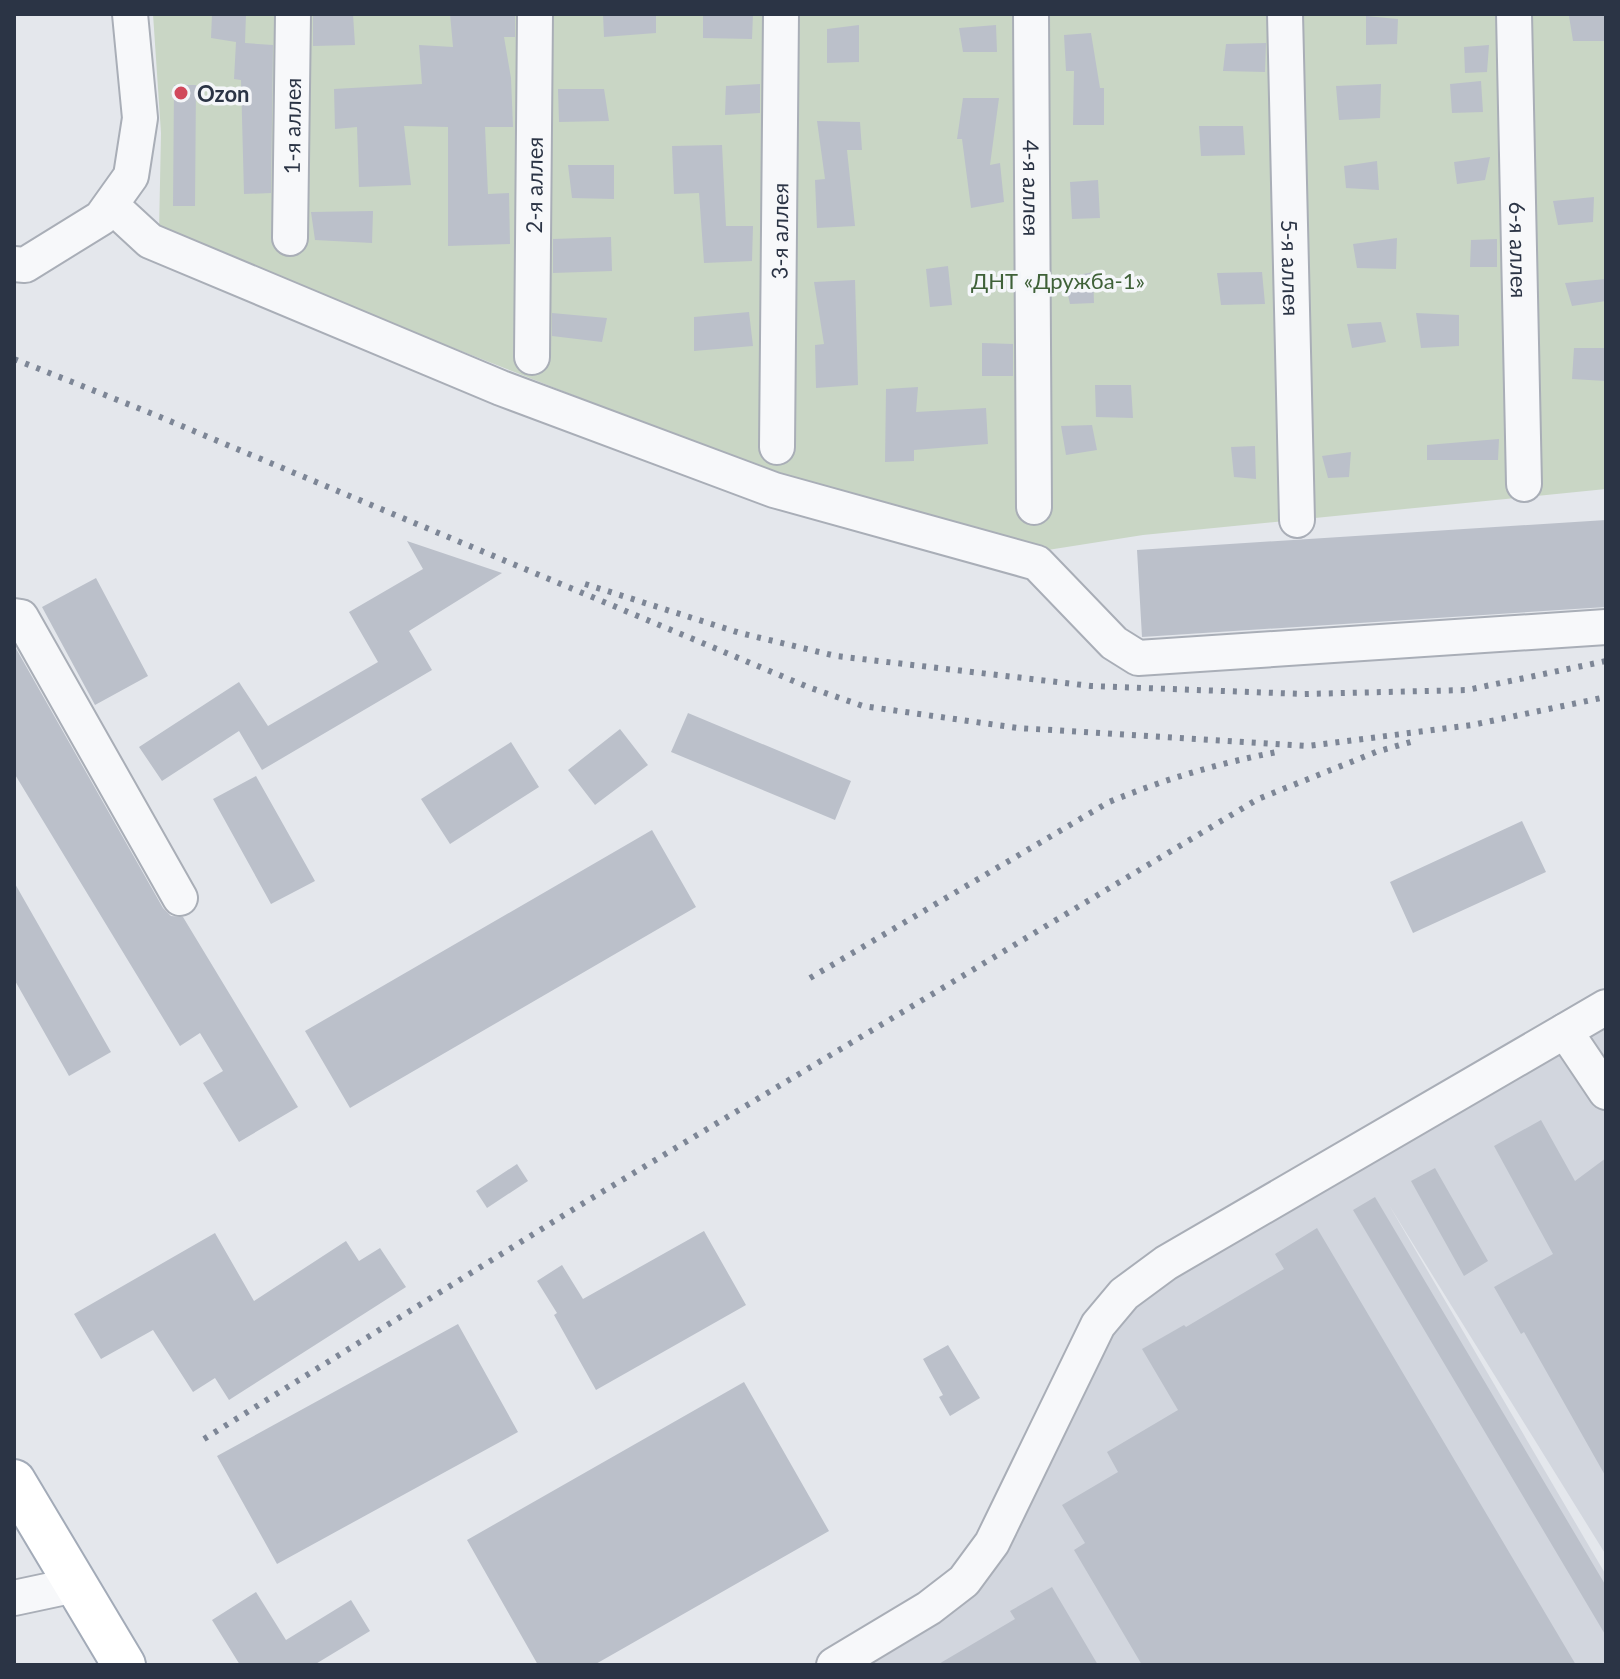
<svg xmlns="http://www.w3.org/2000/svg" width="1620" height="1679" font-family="Lato,sans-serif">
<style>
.built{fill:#d2d6de}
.green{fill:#c9d6c5}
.building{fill:#bbc0ca}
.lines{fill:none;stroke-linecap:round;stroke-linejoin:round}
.minor-casing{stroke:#a9aeb7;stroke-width:38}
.major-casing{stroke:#a3abb8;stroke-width:46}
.minor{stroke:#f7f8fa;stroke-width:34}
.major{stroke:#fff;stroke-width:42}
.rail{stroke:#7d8696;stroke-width:6;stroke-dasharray:4 8;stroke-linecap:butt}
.poi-dot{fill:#d1495b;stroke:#f4f6f9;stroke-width:3}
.labels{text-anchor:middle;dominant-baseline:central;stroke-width:7;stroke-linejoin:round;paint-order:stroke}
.poi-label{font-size:22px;font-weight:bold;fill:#2b3445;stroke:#f4f6f9;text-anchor:start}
.street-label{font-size:22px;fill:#2b3445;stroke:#f4f6f9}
.park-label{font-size:22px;fill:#3f6138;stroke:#f4f6f9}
</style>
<rect width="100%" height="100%" fill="#e4e7ec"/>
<!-- built -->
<path class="built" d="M 1606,1019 L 1606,1555 L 1389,1205 L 1606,1575 L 1606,1665 L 852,1665 L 941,1612 L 1129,1300 Z"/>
<!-- green -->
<path class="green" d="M 153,14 L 1606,14 L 1606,489 L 1143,535 L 1035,552 L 771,473 L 159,232 L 161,133 Z"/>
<!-- building -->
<path class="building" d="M 212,14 L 246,14 L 245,43 L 273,45 L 271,193 L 244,194 L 241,80 L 234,79 L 236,42 L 211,38 Z
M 313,14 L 353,14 L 355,45 L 313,46 Z
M 450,14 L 515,14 L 515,37 L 504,37 L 511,78 L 513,127 L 485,127 L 488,194 L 509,193 L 510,244 L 448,246 L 448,127 L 404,126 L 411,185 L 359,187 L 357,127 L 335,129 L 334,89 L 422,84 L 419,45 L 453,47 Z
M 603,14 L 656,14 L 656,33 L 604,37 Z
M 703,14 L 753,14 L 752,39 L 703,38 Z
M 1606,15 L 1606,41 L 1573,41 L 1569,16 Z
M 1366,16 L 1398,19 L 1397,44 L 1366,45 Z
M 859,25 L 859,62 L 827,63 L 827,29 Z
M 996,25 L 997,52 L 963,52 L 959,28 Z
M 1091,33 L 1100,88 L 1104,88 L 1104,125 L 1073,125 L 1074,71 L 1066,71 L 1064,35 Z
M 1266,43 L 1265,72 L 1223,71 L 1226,44 Z
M 1489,45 L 1487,72 L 1465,73 L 1464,47 Z
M 1481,81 L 1483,112 L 1452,113 L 1450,84 Z
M 760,84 L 760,113 L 725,115 L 726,86 Z
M 1381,84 L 1380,118 L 1339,120 L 1336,86 Z
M 174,85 L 196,85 L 195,206 L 173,206 Z
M 558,89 L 604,89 L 609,121 L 559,122 Z
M 963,98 L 999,98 L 990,165 L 1000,163 L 1004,202 L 971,208 L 962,139 L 957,139 Z
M 817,121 L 860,122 L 862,150 L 847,150 L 855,226 L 817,228 L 815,180 L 825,179 Z
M 1199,126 L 1243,126 L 1245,155 L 1201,156 Z
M 722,145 L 726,226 L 753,226 L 752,261 L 704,263 L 699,193 L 674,194 L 672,146 Z
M 1490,157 L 1485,180 L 1457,184 L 1454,162 Z
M 1377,161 L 1379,190 L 1346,188 L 1344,166 Z
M 568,165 L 614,165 L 614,199 L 572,198 Z
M 1098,180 L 1100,218 L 1072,219 L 1070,182 Z
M 1594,197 L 1593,222 L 1558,225 L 1553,201 Z
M 373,211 L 372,243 L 315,240 L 311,212 Z
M 611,237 L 612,271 L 553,273 L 553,239 Z
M 1397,238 L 1396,269 L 1357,268 L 1353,244 Z
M 1497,239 L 1497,267 L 1470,267 L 1471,240 Z
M 948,266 L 952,305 L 930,307 L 926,269 Z
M 1093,272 L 1094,303 L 1070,304 L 1064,278 Z
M 1262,272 L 1265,304 L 1221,305 L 1217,273 Z
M 1606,279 L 1606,301 L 1572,306 L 1565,283 Z
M 855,280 L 858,385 L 816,388 L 815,345 L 824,344 L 814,282 Z
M 749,312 L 753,346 L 694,351 L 694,317 Z
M 552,313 L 607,318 L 602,342 L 552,336 Z
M 1416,313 L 1459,315 L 1459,346 L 1421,348 Z
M 1381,322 L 1386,342 L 1352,348 L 1347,324 Z
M 982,343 L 1013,344 L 1013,376 L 982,376 Z
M 1574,348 L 1606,348 L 1606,381 L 1572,379 Z
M 1095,385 L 1131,385 L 1133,418 L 1096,417 Z
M 918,387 L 916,412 L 986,408 L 988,444 L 914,450 L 914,461 L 885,462 L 886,389 Z
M 1092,425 L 1097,450 L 1066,455 L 1061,426 Z
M 1499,439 L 1498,460 L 1427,460 L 1427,445 Z
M 1255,446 L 1256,479 L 1234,477 L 1231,447 Z
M 1351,452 L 1349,477 L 1328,478 L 1322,456 Z
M 1606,520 L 1606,607 L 1142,637 L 1137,550 Z
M 407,541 L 502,573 L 409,631 L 432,670 L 262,770 L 239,731 L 162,781 L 139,747 L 239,682 L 268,726 L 378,662 L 349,612 L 423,569 Z
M 96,578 L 148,676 L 95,705 L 42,607 Z
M 14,645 L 163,908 L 171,916 L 183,917 L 298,1107 L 239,1142 L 203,1083 L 223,1071 L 200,1033 L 180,1046 L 14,773 Z
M 688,713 L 851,781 L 835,820 L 671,752 Z
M 620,729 L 648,765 L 595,805 L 568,770 Z
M 511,742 L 539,787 L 450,844 L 421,799 Z
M 256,776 L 315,881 L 271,904 L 213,799 Z
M 1522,821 L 1546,872 L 1413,933 L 1390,882 Z
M 652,830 L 696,907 L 350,1108 L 305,1031 Z
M 14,882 L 111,1052 L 69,1076 L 14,979 Z
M 1541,1120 L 1575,1181 L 1606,1158 L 1606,1477 L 1524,1332 L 1521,1334 L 1494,1287 L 1553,1254 L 1494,1146 Z
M 517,1164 L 528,1181 L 487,1208 L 476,1191 Z
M 1435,1168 L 1488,1261 L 1464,1276 L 1411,1181 Z
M 1375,1197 L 1606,1586 L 1606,1636 L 1353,1210 Z
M 1317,1228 L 1576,1665 L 1142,1665 L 1074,1550 L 1085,1543 L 1062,1505 L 1118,1472 L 1107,1452 L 1178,1410 L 1142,1349 L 1184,1325 L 1186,1327 L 1284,1269 L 1275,1254 Z
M 704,1231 L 746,1305 L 596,1390 L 554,1315 L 557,1313 L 537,1281 L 562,1265 L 583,1299 Z
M 215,1233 L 254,1301 L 346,1241 L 359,1261 L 380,1248 L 406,1287 L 229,1400 L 215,1378 L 193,1392 L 153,1330 L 101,1359 L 74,1314 Z
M 458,1324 L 518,1432 L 277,1564 L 217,1456 Z
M 948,1345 L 980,1398 L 950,1416 L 939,1397 L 943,1395 L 923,1359 Z
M 744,1382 L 829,1531 L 594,1665 L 538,1665 L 467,1540 Z
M 1052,1587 L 1098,1665 L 937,1665 L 1015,1619 L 1010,1611 Z
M 256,1592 L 286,1640 L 351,1600 L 370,1631 L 314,1665 L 240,1665 L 212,1620 Z"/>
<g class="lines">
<defs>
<g id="minor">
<path id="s1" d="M 1031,14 L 1034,507"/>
<path id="s2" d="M 1285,14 L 1297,520"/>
<path id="s3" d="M 1514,14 L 1524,484"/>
<path d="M 111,205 L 150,241 L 501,388 L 774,490 L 1037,563 L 1114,643 L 1138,658 L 1606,627"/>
<path id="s4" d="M 290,238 L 293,14"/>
<path d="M 14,264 L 25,265 L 101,218 L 131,176 L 140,118 L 130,14"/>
<path id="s5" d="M 532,357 L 535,14"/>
<path id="s6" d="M 777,447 L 781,14"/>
<path d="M 14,616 L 21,617 L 180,898"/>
<path d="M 1565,1031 L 1606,1092"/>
<path d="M 14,1598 L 75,1585"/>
<path d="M 834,1665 L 929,1608 L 964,1581 L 992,1543 L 1098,1325 L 1124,1294 L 1166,1263 L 1606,1007"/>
</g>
<path id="major" d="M 14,1481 L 124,1665"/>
</defs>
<!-- minor casing -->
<use href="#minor" class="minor-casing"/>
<!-- major casing -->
<use href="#major" class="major-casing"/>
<!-- minor -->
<use href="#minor" class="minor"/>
<!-- major -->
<use href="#major" class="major"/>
<!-- rail -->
<path class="rail" d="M 14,359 L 153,414 L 808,687 L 863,706 L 1018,728 L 1308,746 L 1472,725 L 1606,697
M 585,584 L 740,633 L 836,656 L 1091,686 L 1304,694 L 1467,690 L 1606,661
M 810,978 L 1109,802 C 1168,778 1219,763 1282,751
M 204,1439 L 577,1207 L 1258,799 L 1376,752 L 1414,741"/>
</g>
<!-- markers -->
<circle class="poi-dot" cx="181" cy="93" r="8"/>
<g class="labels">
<!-- poi labels -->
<g class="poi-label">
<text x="197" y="93">Ozon</text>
</g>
<!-- street labels -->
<g class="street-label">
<text stroke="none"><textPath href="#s4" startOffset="112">1-я аллея</textPath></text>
<text stroke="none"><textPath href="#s5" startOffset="172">2-я аллея</textPath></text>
<text stroke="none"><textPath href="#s1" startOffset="174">4-я аллея</textPath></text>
<text stroke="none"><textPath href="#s6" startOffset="216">3-я аллея</textPath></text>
<text stroke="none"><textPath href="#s3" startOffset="236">6-я аллея</textPath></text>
<text stroke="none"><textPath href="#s2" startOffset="254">5-я аллея</textPath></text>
</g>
<!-- park labels -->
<g class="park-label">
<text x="1058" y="280">ДНТ «Дружба-1»</text>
</g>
</g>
<!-- border -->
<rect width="1620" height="1679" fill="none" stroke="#2b3445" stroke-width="32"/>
</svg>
